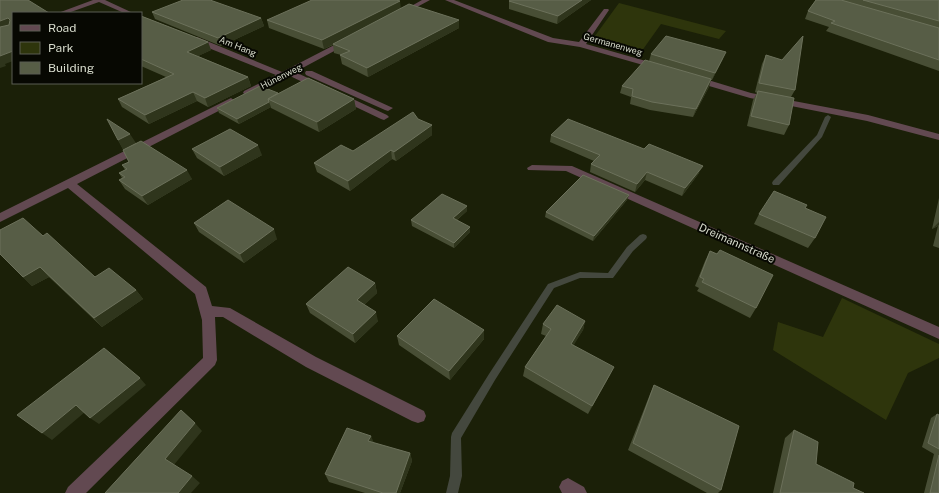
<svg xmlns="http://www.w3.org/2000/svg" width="939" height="493" font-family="'Public Sans',sans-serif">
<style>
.green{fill:#2e350c}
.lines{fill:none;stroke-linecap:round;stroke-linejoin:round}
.stream{fill:#44483e;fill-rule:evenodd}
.minor{fill:#624951;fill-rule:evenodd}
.wall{fill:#484e35}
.shaded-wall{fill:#2f351c}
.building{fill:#575d46;stroke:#6c715b}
.labels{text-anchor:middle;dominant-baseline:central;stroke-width:4;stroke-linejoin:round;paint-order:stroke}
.far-street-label{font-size:9px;fill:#d8dccd;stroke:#070802}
.street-label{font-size:11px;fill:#d8dccd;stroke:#070802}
</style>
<rect width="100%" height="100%" fill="#1b2008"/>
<!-- green -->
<path class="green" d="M 619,3 L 726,31 L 719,39 L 661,24 L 639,55 L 592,40 Z
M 842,298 L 939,344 L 939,358 L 908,373 L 886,420 L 773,350 L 778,322 L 823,337 Z"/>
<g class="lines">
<!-- stream -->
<path class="stream" d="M 828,115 L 831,117 L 822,137 L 779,185 L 773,185 L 772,183 L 773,181 L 817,135 L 825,117 Z
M 643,234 L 646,235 L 647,237 L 646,239 L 633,251 L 613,278 L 580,278 L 554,288 L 495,380 L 461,438 L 462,476 L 458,493 L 446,493 L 450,476 L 451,437 L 452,433 L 489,374 L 548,284 L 580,272 L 608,273 L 627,247 L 640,235 Z"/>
<!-- minor -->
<path class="minor" d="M 93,0 L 105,0 L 133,13 L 124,13 L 99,2 L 68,13 L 58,13 Z
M 422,0 L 430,0 L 404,14 L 399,13 Z
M 445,0 L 454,0 L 553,38 L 579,42 L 604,9 L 608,9 L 609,10 L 586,44 L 660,65 L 661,67 L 657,69 L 580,47 L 548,42 Z
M 191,37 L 197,37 L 282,72 L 344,40 L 350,40 L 351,42 L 295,72 L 321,84 L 322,86 L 321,88 L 315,88 L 288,75 L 247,96 L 243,93 L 244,91 L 276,75 L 191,41 Z
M 306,71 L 312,71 L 393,108 L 388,111 L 385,110 L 306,75 L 305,73 Z
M 695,76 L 751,93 L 868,115 L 939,134 L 939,140 L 867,121 L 750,98 L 692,81 L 691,79 Z
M 340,93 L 387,115 L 389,117 L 384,120 L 381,119 L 337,98 L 336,96 L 337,94 Z
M 231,98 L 235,101 L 234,103 L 77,184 L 206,287 L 212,306 L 230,308 L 316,357 L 424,411 L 426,416 L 424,421 L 418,423 L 412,421 L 306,367 L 223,317 L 215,317 L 217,360 L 215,365 L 86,493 L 65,493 L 68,487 L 203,358 L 202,320 L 195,294 L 68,188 L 0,222 L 0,213 Z
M 532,165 L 572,166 L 939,327 L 939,339 L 566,171 L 528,170 L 527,168 Z
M 568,478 L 584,487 L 587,493 L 562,493 L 559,487 L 562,481 Z"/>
</g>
<!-- wall -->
<path class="wall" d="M 591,0 L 557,24 L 509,9 L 509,1 Z
M 816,0 L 939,0 L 939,71 L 826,31 L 829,27 L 805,19 L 808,11 Z
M 401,9 L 459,28 L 368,77 L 342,64 L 340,55 L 341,55 L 334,53 L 333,45 L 324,49 L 269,28 L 267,20 Z
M 152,12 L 261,18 L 264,26 L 221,46 L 155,19 Z
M 141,16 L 208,42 L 211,50 L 198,56 L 248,77 L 251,86 L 208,107 L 197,101 L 149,124 L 122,107 L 118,99 L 166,77 L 141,66 Z
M 651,54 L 723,59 L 712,80 L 711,80 L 709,87 L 693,117 L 650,110 L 630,104 L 631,97 L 620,93 L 622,86 L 649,61 Z
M 766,55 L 795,90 L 791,97 L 789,125 L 784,135 L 747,126 L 753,100 L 757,93 L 755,92 L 762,64 Z
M 278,93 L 354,99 L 356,109 L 319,132 L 271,108 L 271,107 L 239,124 L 219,113 L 217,108 Z
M 418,119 L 432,135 L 396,161 L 392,159 L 350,191 L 317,172 L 314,163 L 353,151 Z
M 551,135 L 699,173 L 682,196 L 645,180 L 635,192 L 590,172 L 591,164 L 594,161 L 550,142 Z
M 118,140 L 136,143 L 192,179 L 148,205 L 125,189 L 119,180 L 122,178 L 119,173 L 125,170 L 122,165 L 129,162 L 123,149 Z
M 192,149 L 262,155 L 224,176 L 197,158 Z
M 629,195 L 627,200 L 593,241 L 545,217 L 546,212 Z
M 939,198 L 939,248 L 933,246 L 938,226 L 932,229 Z
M 805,208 L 815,238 L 808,248 L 754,224 L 759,214 Z
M 467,211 L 457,220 L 470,232 L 454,248 L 412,226 L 411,220 Z
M 194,223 L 277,239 L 244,263 L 199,232 Z
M 43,236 L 95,277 L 136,290 L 143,299 L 102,327 L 49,277 L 32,286 L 0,254 Z
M 710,251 L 756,308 L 750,318 L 697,291 L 699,288 L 695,286 L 705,261 Z
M 375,283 L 377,293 L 364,305 L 378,321 L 355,343 L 310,313 L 306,304 Z
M 585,321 L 583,330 L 573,345 L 610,375 L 588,414 L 523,376 L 525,367 L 546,336 L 541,334 L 543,324 Z
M 397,336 L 484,339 L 450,380 L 399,345 Z
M 654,385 L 721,490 L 718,493 L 707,493 L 628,450 L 650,394 Z
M 937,414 L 939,415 L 939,493 L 924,493 L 934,454 L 922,447 L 931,418 Z
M 794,430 L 816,464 L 853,488 L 864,493 L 773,493 L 785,438 Z
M 373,443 L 410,453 L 412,461 L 400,493 L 365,493 L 329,482 L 325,474 Z"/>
<!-- shaded-wall -->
<path class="shaded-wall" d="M 582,0 L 591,0 L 557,24 L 558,16 Z
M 400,1 L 401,9 L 324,49 L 322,40 Z
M 8,18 L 13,26 L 0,30 L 0,21 Z
M 261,18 L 264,26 L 221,46 L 218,38 Z
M 459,20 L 459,28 L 368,77 L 367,68 Z
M 208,42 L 211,50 L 190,60 L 187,52 Z
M 13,51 L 13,61 L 5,64 L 6,66 L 0,68 L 0,56 Z
M 726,52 L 723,59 L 712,80 L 715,73 Z
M 248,77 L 251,86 L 208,107 L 205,98 Z
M 711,79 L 709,87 L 693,117 L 696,109 Z
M 193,92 L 197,101 L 149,124 L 145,115 Z
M 354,99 L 356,109 L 319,132 L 317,122 Z
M 269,102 L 271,107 L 239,124 L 237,119 Z
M 432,125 L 432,135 L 396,161 L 394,152 Z
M 130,134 L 136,143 L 123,150 L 118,140 Z
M 258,145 L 262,155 L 224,176 L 220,167 Z
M 391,150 L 392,159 L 350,191 L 348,181 Z
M 703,166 L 699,173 L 682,196 L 685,188 Z
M 187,170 L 192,179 L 148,205 L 142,196 Z
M 647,172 L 645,180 L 635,192 L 637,184 Z
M 629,195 L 627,200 L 593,241 L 594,236 Z
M 467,206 L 467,211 L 453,223 L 453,218 Z
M 939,222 L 939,225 L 932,229 Z
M 470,227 L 470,232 L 454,248 L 454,243 Z
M 274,229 L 277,239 L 244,263 L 240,254 Z
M 40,267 L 49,277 L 32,286 L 23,277 Z
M 375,283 L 377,293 L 360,309 L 357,300 Z
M 136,290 L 143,299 L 102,327 L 94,318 Z
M 376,312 L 378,321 L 355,343 L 353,334 Z
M 585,321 L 583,330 L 569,353 L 571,344 Z
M 484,330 L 484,339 L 450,380 L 449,371 Z
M 614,367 L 610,375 L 588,414 L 592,406 Z
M 140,378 L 146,385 L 99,424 L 90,418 Z
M 76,405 L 85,412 L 52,440 L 42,433 Z
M 195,423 L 202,431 L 173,466 L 165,459 Z
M 371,436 L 374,443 L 368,441 Z
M 410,453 L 412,461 L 400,493 L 396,493 Z
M 192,476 L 200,483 L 191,493 L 178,493 Z"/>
<!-- building -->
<path class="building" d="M 0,0 L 28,0 L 49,13 L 13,13 L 13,51 L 0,56 L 0,27 L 9,25 L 10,20 L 8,18 L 0,21 Z
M 183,0 L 210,0 L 261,18 L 218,38 L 152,12 Z
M 312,0 L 396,0 L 400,1 L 322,40 L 267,20 Z
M 511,0 L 582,0 L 558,16 L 509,1 Z
M 816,0 L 841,0 L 939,28 L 939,60 L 831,23 L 835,21 L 808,11 Z
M 863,0 L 939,0 L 939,21 Z
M 409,4 L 459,20 L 367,68 L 340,55 L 350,51 L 333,44 Z
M 141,16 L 208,42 L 187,52 L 248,77 L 205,98 L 193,92 L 145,115 L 118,99 L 174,74 L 141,59 Z
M 666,36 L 726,52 L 715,73 L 651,54 Z
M 803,36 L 795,90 L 759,83 L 766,55 L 782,60 Z
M 645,60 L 711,79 L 696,109 L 652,102 L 632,96 L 633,89 L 622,86 Z
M 308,78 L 354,99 L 317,122 L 268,99 Z
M 260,86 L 278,93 L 268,99 L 269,102 L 237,119 L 217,108 Z
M 758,91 L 794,98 L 789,125 L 751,116 Z
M 413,112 L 418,119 L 432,125 L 394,152 L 391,150 L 348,181 L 314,163 L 341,145 L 353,151 Z
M 107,119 L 130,134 L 118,140 Z
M 568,119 L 644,149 L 649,144 L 703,166 L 685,188 L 647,172 L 637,184 L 591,164 L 600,155 L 551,135 Z
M 230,129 L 258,145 L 220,167 L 192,149 Z
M 141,141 L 187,170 L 142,196 L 119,180 L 125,177 L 119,173 L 127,169 L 122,165 L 129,162 L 123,150 Z
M 583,175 L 629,195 L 594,236 L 546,212 Z
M 774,191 L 807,205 L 805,208 L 826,217 L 815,238 L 759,214 Z
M 442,194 L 467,206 L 453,218 L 470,227 L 454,243 L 411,220 Z
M 228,200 L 274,229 L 240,254 L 194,223 Z
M 23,218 L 43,236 L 47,233 L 95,277 L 109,268 L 136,290 L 94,318 L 40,267 L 23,277 L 0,254 L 0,230 Z
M 720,250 L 773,275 L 756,308 L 702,282 L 704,279 L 700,277 L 710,251 L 717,254 Z
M 348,267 L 375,283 L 357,300 L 376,312 L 353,334 L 306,304 Z
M 434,299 L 484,330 L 449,371 L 397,336 Z
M 557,305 L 585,321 L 571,344 L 614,367 L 592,406 L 525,367 L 551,329 L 543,324 Z
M 104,348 L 140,378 L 90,418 L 76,405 L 42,433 L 17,415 Z
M 654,385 L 739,426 L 721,490 L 633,443 Z
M 181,410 L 195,423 L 165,459 L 192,476 L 178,493 L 105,493 Z
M 937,414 L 939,415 L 939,449 L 928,443 Z
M 347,428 L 371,436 L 368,441 L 410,453 L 396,493 L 383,493 L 325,474 Z
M 794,430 L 818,442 L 816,464 L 854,483 L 853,488 L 864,493 L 780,493 Z
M 939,455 L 939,493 L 930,493 Z"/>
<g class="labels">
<!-- far-street labels -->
<g class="far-street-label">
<text transform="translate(613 44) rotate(16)">Germanenweg</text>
<text transform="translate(238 46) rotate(22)">Am Hang</text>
<text transform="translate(281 76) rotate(-27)">Hünenweg</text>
</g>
<!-- street labels -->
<g class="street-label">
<text transform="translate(737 243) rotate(24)">Dreimannstraße</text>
</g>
</g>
<!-- legend -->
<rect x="12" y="12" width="130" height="72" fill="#070802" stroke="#5b5d53"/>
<rect x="20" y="25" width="20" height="6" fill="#624951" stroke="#5b5d53"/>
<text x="48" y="32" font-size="12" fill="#d8dccd">Road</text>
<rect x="20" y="42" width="20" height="12" fill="#2e350c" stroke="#5b5d53"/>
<text x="48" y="52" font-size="12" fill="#d8dccd">Park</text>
<rect x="20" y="62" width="20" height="12" fill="#575d46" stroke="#5b5d53"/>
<text x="48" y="72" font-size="12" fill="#d8dccd">Building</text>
</svg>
